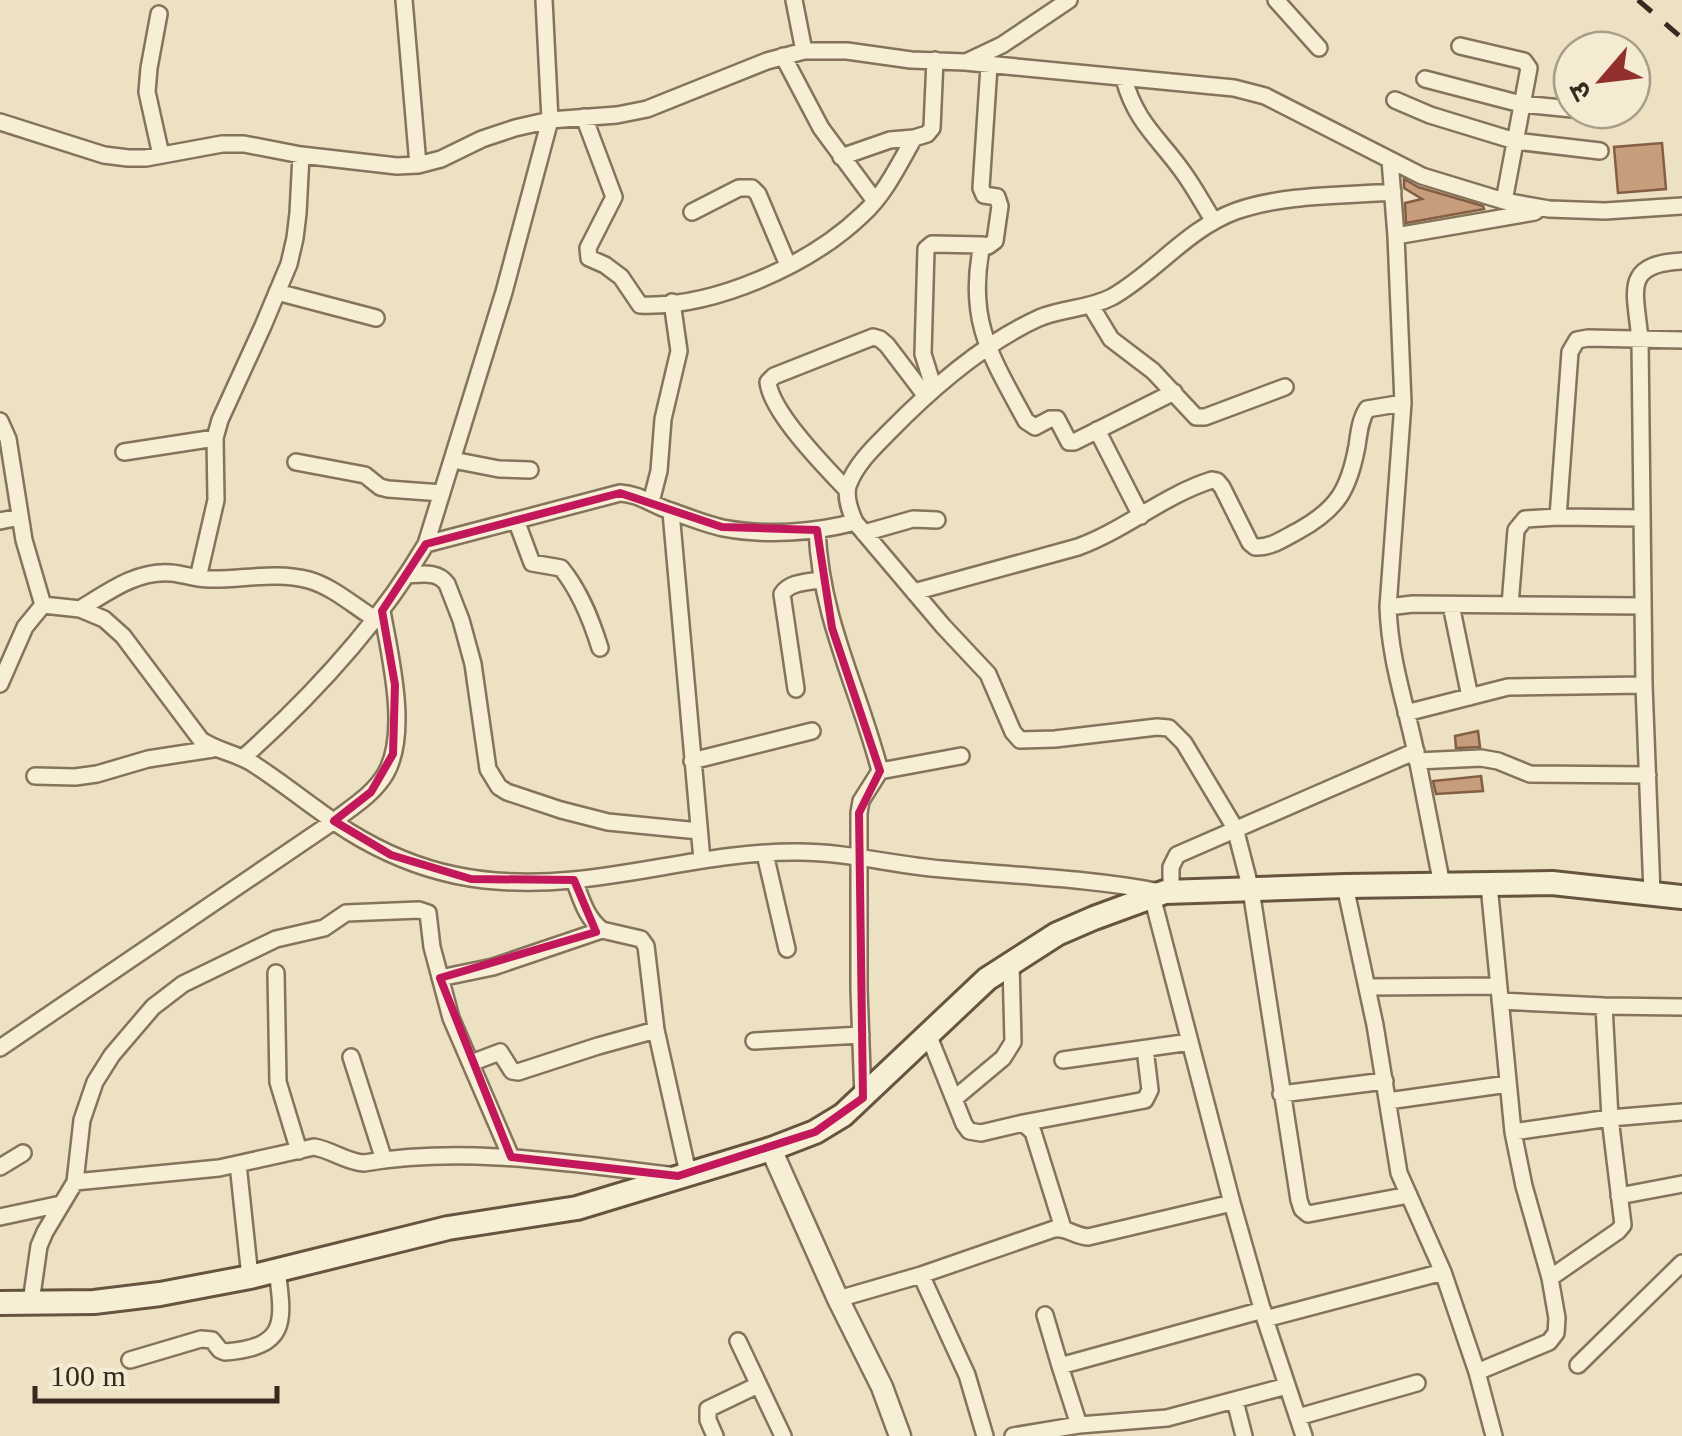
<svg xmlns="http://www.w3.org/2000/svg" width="1682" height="1436" font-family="'Times New Roman','Noto Sans Devanagari',serif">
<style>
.building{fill:#c89d7b;stroke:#835e42;stroke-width:2.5}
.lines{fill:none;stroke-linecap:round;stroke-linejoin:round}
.minor-casing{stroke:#85735b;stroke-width:20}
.tertiary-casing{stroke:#85735b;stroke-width:25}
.secondary-casing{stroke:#67543e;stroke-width:28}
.minor{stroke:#f7eed6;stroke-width:15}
.tertiary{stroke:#f7eed6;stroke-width:20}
.secondary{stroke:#f7eed6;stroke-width:22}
.rail{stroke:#362a1e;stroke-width:5;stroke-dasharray:18 18;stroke-linecap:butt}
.marked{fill:none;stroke:#c2185b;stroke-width:8;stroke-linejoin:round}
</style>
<rect width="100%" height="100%" fill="#ece1c3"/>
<!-- building -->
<path class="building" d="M 1662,143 L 1666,189 L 1618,193 L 1614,147 Z
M 1404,179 L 1418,187 L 1483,206 L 1484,209 L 1406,223 L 1405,203 L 1422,199 L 1404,188 Z
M 1478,731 L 1480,747 L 1456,748 L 1455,736 Z
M 1481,776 L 1483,791 L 1436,794 L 1433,781 Z"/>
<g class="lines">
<defs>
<path id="minor" d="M 404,0 L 418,165
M 794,0 L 804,51
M 1276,0 L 1319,48
M 159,14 L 149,68 L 147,92 L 161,155
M 1460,46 L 1524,61 L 1529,68 L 1504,201
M 783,56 L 821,128 L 875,201
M 966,62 L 1002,45 L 1069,0
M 989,66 L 981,188 L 984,195 L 997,197 L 1000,206 L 995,241 L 988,246 L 982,245 C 966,321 992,358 1026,421 L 1035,427 L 1050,419 L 1057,419 L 1069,442 L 1074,442 L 1174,392
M 1124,79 C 1136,123 1159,138 1183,172 C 1194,187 1203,204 1213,220
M 1425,79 L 1521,104 L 1572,109
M 1395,100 L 1430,115 L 1515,141 L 1600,151
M 1577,110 L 1599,113
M 584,117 L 614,197 L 588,248 L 589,258 L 605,265 L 621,277 L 640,305 C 714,308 810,265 863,214 C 885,194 899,164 914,138 L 927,134 L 932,128 L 935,60
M 0,122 L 104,155 L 128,158 L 146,158 L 222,144 L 244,144 L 301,155 L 397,166 L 418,165 L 441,159 L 482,139 L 515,128 L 550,120 L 617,115 L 647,109 L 767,61 L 804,51 L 847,51 L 911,60 L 965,62 L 1234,88 L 1265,96 L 1422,176 L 1504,201 L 1549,209 L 1605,211 L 1682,206
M 841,157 L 890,140 L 914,138
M 1390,160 L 1396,236 L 1403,403 L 1388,607 C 1390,661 1405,701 1416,753 C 1425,797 1433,841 1442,885
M 1393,192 C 1341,196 1285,194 1236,211 C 1187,229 1156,272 1112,297 C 1089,309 1063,308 1039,318 C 982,344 932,388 889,432 C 874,447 855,465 848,486 C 845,498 850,511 855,522 L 943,626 L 988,674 L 1013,732 L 1020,740 L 1055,739 L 1157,727 L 1169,728 L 1184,743 L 1235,828 L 1251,890 L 1299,1200 L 1302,1209 L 1308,1214 L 1409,1195
M 692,212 L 739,188 L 752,188 L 758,194 L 788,265
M 1396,236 L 1535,212
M 277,292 L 376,318
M 1091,306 L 1111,339 L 1153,371 L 1196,417 L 1205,417 L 1285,387
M 934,389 L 923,354 L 926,249 L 932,244 L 982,245
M 0,421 L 8,439 L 24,540 L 43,605 L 80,609 L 104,619 L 123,636 L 201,740 C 218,752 238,753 255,765 C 287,786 316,810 348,831 C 420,876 489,888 573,880 C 648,873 722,851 799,852 C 846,852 894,865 942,869 C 1015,876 1089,878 1161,892
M 1097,430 L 1141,516
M 124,452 L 215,438
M 453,460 L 499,469 L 530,470
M 296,462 L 365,475 L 380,487 L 388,489 L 442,493
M 847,490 C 825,467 771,412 768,382 L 774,376 L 873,337 L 880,339 L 887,345 L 925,395
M 651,502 L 659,471 L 663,419 L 679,351 L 672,302
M 671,512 L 702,860
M 1558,517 L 1570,352 L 1577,340 L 1588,338 L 1682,340
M 516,520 L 532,563 L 561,568 C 580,591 591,619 600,648
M 0,521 L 20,517
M 817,530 C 821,621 858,686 880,771 L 861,801 L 859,813 L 859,989 L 863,1098
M 864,533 L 913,519 L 937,520
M 426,544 L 620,493 C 640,494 652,505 671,511 C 688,517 705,524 723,528 C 764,536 814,533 855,522
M 408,575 C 423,574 438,571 447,584 L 461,620 L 473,664 L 488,769 L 499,787 L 507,792 L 561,810 L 608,822 L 699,831
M 198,578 L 216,500 L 215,438 L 220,420 L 263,326 L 289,264 L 295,238 L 298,213 L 301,155
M 914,592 L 1078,547 C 1125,530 1164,495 1212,480 L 1217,481 L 1222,487 L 1250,543 L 1255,547 C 1271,548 1284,538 1298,531 C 1338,509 1349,489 1357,446 C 1359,433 1360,420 1367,409 L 1403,403
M 1451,605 L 1470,697
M 1510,605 L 1516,530 L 1525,519 L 1558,517 L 1641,518
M 1388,607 L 1413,604 L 1643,606
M 80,609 C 108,592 137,570 171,573 C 184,574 196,579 209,579 C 242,580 276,571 309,580 C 333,587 354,606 375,619
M 0,684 L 25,627 L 43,605
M 796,689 L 782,594 C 789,582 808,582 821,580
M 1406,713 L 1508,687 L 1644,685
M 244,757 C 313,695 379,624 426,544 L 504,292 L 550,120 L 544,0
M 692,761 L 812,731
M 1417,761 L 1481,758 L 1498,761 L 1530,774 L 1648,775
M 880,771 L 961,756
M 35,776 L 75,777 L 97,774 L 148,759 L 213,749
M 765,854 L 787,949
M 574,880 C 581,898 586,918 602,930 L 641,939 L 646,946 L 656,1030 L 688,1173
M 1345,886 L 1375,1025 L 1399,1173 L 1443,1272 L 1477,1372 L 1494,1436
M 1171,892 L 1171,867 L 1177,855 L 1416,751
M 1652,893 L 1644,685 L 1640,340 C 1636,292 1621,264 1682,261
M 1152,896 L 1232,1203 L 1265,1319 L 1304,1436
M 276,973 L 278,1082 L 299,1151
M 440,978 L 493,967 L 602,930
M 1367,987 L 1499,986
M 1500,1001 L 1604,1006
M 928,1034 L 964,1124 L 969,1131 L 981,1133 L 1023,1123 L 1033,1132 L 1063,1228
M 754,1041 L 861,1035
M 0,1048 L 334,821 C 352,807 374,794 386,773 C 409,732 390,656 382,611
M 351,1057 L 384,1160
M 1063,1060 L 1190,1042
M 471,1063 L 500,1052 L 512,1071 L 518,1072 L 598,1046 L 656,1030
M 1281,1094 L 1385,1081
M 954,1099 L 1003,1058 L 1013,1042 L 1011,963
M 1388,1101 L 1508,1084
M 1023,1123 L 1145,1100 L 1150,1090 L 1145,1049
M 1513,1132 L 1610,1118 L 1682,1112
M 238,1164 L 250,1277
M 0,1167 L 23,1153
M 75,1182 L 82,1120 L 95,1082 L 112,1055 L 153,1007 L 183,984 L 216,968 L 276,939 L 324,928 L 346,913 L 419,910 L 428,913 L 432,947 L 451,1018 L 511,1157
M 1619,1196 L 1682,1184
M 0,1217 L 61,1204
M 921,1275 L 967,1375 L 985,1436
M 1550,1278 L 1618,1231 L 1623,1225 L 1610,1118 L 1604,1006 L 1682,1007
M 838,1299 L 921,1275 L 1054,1229 C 1067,1227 1074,1236 1088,1237 L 1232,1203
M 31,1302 L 39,1246 L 45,1232 L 75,1182 L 219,1168 L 314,1147 C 332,1150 346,1162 364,1163 C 465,1146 568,1163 669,1175
M 1045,1315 L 1060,1366
M 1265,1319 L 1443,1272
M 738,1341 L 783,1436
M 130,1360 L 201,1339 L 212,1340 L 220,1350 L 225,1352 C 288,1347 284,1322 277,1270
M 1578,1365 L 1682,1263
M 1477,1372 L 1549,1342 L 1556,1333 L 1557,1318 L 1550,1278 L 1524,1186 L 1513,1132 L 1489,885
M 1235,1401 L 1244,1436
M 1298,1417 L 1417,1383
M 1079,1425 L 1060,1366 L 1263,1310
M 715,1436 L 708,1420 L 708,1409 L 758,1385
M 1013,1436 L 1079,1425 L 1167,1418 L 1287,1386"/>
<path id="tertiary" d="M 771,1149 L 838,1299 L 882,1387 L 900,1436"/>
<path id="secondary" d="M 0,1303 L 94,1302 L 160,1294 L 250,1277 L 448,1228 L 577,1208 L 771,1149 L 815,1132 L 843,1115 L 987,979 L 1057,934 L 1094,918 L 1165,892 L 1345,886 L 1552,883 L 1682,897"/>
</defs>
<!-- minor casing -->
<use href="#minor" class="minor-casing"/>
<!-- tertiary casing -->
<use href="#tertiary" class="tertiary-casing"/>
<!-- secondary casing -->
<use href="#secondary" class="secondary-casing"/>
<!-- minor -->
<use href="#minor" class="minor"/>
<!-- tertiary -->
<use href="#tertiary" class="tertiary"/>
<!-- secondary -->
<use href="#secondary" class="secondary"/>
<!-- rail -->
<path class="rail" d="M 1638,0 L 1682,38"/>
</g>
<!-- marked area -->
<path class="marked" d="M 620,493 L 722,527 L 817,530 L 832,628 L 880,771 L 859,813 L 863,1098 L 815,1132 L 678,1176 L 511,1157 L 440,978 L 596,932 L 574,880 L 471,879 L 391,855 L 334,821 L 371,792 L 393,754 L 395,685 L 382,611 L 426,544 Z"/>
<!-- north arrow -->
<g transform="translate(1602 80) rotate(242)"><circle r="48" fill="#f4ebd2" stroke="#a89e8a" stroke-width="2.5"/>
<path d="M0-8L18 38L0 25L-18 38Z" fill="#92302e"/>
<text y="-15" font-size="28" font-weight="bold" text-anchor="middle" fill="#362a1e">उ</text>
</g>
<!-- scale -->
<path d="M35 1386v15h242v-15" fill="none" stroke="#362a1e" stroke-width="5"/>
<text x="50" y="1386" font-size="30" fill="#362a1e" stroke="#f4ebd2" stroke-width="8" paint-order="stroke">100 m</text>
</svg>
